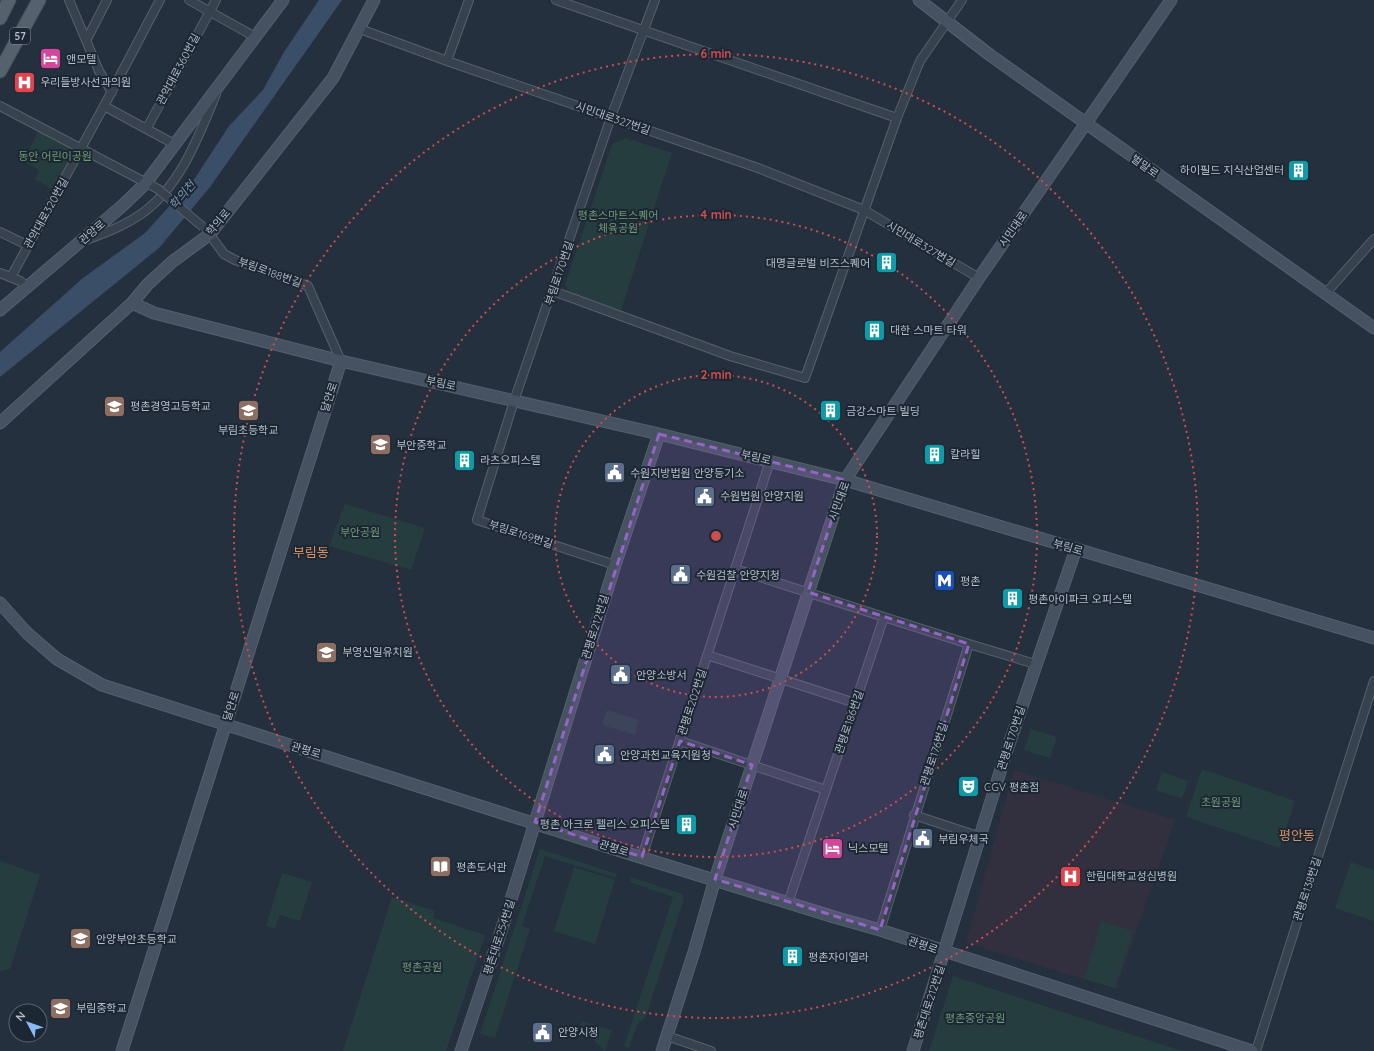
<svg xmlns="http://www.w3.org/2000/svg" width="1374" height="1051" font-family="Quicksand,'Noto Sans KR',sans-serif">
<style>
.medical{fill:#32303f}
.green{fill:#263d3f}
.water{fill:#3a4e67}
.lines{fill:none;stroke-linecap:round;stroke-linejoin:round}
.street-casing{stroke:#56606c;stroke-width:10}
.secondary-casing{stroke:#56606c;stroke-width:13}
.primary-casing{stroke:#414b57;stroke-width:15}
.street{stroke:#38424e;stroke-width:8}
.secondary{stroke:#465161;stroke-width:11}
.primary{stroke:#56616e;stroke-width:13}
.street-bridge-casing{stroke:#56606c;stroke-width:10;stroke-linecap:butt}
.street-bridge{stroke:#38424e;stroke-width:8}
.marked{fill:#9266c3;fill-opacity:0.2;stroke:#9266c3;stroke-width:3;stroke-dasharray:8 5;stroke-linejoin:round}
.ring{fill:none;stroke:#ce4d50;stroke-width:2;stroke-dasharray:2 4}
.labels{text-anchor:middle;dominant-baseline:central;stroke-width:4;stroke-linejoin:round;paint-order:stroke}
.shield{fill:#1d2733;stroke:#87909c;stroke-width:1}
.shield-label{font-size:10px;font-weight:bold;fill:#b4bdc9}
.poi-label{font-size:11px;fill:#b4bdc9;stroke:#1d2733;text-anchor:start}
.street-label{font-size:11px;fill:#b4bdc9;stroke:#1d2733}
.park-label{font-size:11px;fill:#6c9a75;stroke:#1d2733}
.water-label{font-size:12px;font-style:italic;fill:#7c94b0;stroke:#1d2733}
.quarter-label{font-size:13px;fill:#d49264;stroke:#1d2733}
.centre{fill:#ce4d50;stroke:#1d2733;stroke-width:2}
.ring-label{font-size:12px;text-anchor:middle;font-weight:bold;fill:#ce4d50;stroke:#1d2733;stroke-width:4;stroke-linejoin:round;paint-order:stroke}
</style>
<rect width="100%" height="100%" fill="#24303e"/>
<!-- medical -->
<path class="medical" d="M 1014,770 L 1175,820 L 1116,989 L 966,943 Z"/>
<!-- green -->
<path class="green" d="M 39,130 L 77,149 L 55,191 L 35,179 L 39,170 L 23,161 Z
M 626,138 L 672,153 L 621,310 L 570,294 L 565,285 L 612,144 Z
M 345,504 L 425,528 L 411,570 L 329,546 Z
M 607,710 L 639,720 L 635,735 L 602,725 Z
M 1031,729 L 1057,737 L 1050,758 L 1024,750 Z
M 1202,769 L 1295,801 L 1280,848 L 1186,817 Z
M 1162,772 L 1188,781 L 1182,799 L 1156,790 Z
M 540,849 L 617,874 L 616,878 L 545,856 L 522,926 L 530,929 L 495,1038 L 480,1034 Z
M 0,861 L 40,875 L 10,969 L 0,971 Z
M 1351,862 L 1374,870 L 1374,921 L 1335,908 Z
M 574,867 L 615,880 L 595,944 L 554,931 Z
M 282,873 L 312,882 L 300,921 L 280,915 L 275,929 L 266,926 Z
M 631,877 L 682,894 L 684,899 L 646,1016 L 637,1025 L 629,1048 L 624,1046 L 673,897 L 630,882 Z
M 392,897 L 435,911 L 433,918 L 485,935 L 446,1051 L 343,1051 Z
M 1101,921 L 1133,931 L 1115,988 L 1084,979 Z
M 953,976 L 1182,1051 L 929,1051 Z
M 582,1021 L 612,1030 L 605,1051 L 580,1026 Z"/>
<!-- water -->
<path class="water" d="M 319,0 L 342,0 L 210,187 L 159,248 L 0,377 L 0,352 L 83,278 L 145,233 L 195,178 L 229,126 L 263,90 L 284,52 Z"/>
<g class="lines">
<defs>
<path id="street" d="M 69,0 L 99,71 L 112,92
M 189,0 L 255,37
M 556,0 L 897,118
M 360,29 L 447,61 L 758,168 L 864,210 L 979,278
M 87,39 L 107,0
M 447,61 L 469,0
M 0,106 L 158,189
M 104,106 L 176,145
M 147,128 L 216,0
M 207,231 L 224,254 L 235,260 L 308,286 L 341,361
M 0,232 L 27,245
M 86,240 C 105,233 124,226 141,214 C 180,187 199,136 216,94
M 0,273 L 20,281 L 28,287
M 11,277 L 104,106 L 160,0
M 553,291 L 730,356 L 805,378 L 897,118 L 920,61 L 962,0
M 1325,294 L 1374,239
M 615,565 L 477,520 L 514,401 L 611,117 L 655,0
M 735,569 L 884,617 L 788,903
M 884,617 L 969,644
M 707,655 L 855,703
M 680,741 L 826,790
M 914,815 L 981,837
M 642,857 L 770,461
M 880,930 L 969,644 L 1035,664
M 667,1036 L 711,1051
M 1256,1051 L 1374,681"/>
<path id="secondary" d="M 919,0 L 990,55 L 1374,328
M 132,303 L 154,313 L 341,361 L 659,434 L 845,480 L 1374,638
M 0,310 L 121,207 L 145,184 L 283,0
M 0,423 L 132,303 L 148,284 L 172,262 L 210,234 L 333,78 L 374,0
M 0,603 L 27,633 L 57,659 L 102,685 L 630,854 L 834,917 L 880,930 L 1252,1051
M 122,1051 L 341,361
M 461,1051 L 504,922 L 615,565 L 659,434
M 662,1051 L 694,952 L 715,879 L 845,480 L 979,278 L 1171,0
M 913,1051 L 1006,753 L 1076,549"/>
<path id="primary" d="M 0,18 L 9,0
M 0,71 L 39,0"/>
</defs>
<!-- street casing -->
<use href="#street" class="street-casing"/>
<!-- secondary casing -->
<use href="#secondary" class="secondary-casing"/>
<!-- primary casing -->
<use href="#primary" class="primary-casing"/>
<!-- street -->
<use href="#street" class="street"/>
<!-- secondary -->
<use href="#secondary" class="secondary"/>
<!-- primary -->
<use href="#primary" class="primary"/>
<defs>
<path id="street-bridge" d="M 158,189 L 203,227"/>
</defs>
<!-- street-bridge casing -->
<use href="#street-bridge" class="street-bridge-casing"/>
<!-- street-bridge -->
<use href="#street-bridge" class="street-bridge"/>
</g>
<!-- marked area -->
<path class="marked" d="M 659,434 L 845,480 L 808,592 L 969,644 L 880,930 L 715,879 L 752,765 L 680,741 L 642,857 L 535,822 Z"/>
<!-- distance rings -->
<g class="ring">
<circle cx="716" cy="536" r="161"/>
<circle cx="716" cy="536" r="321"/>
<circle cx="716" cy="536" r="482"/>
</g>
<!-- icons -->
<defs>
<symbol id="hotel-square" viewBox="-11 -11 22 22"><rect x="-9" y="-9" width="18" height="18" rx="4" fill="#d1479c" stroke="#1d2733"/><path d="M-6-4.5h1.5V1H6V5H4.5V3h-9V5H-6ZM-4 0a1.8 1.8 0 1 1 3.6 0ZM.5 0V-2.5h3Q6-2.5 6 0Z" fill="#fff"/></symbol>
<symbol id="hospital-square" viewBox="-11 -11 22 22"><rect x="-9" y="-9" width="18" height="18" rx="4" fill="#e0444e" stroke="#1d2733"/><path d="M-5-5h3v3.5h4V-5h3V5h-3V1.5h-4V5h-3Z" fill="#fff"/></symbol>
<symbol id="building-square" viewBox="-11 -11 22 22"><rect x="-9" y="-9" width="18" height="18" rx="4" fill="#0f9aa8" stroke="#1d2733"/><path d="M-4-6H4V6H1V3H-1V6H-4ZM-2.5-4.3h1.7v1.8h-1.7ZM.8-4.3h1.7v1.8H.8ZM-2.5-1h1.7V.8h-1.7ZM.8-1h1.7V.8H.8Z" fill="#fff"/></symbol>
<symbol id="school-square" viewBox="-11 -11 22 22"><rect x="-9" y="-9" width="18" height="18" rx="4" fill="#8d6e63" stroke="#1d2733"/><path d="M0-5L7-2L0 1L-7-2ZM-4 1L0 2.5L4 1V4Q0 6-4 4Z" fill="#fff"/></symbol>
<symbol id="civic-square" viewBox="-11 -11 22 22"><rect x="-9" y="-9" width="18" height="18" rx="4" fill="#5c6f8a" stroke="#1d2733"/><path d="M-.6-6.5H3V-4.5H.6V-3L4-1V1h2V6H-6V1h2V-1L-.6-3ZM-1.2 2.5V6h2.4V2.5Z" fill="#fff"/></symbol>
<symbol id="metro-square" viewBox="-11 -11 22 22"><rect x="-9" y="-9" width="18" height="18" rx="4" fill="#1a4fb4" stroke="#1d2733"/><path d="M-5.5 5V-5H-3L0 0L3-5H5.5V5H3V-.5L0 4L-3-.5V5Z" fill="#fff"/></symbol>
<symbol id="theatre-square" viewBox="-11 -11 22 22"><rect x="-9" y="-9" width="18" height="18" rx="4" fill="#0f9aa8" stroke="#1d2733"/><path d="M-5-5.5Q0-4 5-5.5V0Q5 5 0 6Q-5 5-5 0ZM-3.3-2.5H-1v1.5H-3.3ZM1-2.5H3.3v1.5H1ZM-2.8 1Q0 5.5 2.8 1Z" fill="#fff"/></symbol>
<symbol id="library-square" viewBox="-11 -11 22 22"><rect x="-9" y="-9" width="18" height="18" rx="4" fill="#8d6e63" stroke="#1d2733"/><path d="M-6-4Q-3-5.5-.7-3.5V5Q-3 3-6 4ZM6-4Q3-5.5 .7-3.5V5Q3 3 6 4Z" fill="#fff"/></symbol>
</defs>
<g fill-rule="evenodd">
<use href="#hotel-square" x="38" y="46" width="25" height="25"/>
<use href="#hospital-square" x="12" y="70" width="25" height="25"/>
<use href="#building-square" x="1286" y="158" width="25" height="25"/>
<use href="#building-square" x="874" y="250" width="25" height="25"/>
<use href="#building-square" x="862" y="318" width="25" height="25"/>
<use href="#school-square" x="102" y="394" width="25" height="25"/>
<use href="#school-square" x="236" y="398" width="25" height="25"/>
<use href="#building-square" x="818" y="398" width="25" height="25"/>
<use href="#school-square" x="368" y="432" width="25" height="25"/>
<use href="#building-square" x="922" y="442" width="25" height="25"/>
<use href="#building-square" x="452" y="448" width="25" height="25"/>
<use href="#civic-square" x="602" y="460" width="25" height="25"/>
<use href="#civic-square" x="692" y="484" width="25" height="25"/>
<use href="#civic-square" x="668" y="562" width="25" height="25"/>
<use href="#metro-square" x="932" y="568" width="25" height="25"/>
<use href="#building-square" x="1000" y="586" width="25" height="25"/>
<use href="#school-square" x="314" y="640" width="25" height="25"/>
<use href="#civic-square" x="608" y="662" width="25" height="25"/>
<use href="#civic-square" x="592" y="742" width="25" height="25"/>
<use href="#theatre-square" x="956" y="774" width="25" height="25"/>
<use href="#building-square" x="674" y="812" width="25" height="25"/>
<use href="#civic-square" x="910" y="826" width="25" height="25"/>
<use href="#hotel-square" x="820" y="836" width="25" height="25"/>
<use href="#library-square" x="428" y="854" width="25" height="25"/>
<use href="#hospital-square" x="1058" y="864" width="25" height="25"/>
<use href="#school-square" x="68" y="926" width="25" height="25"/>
<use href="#building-square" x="780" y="944" width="25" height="25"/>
<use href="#school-square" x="48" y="996" width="25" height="25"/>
<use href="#civic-square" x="530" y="1020" width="25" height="25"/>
</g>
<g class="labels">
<!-- shield labels -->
<rect class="shield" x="10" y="28" width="20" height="16" rx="3"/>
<g class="shield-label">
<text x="20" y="36">57</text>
</g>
<!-- poi labels -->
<g class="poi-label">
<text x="66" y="59">앤모텔</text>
<text x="40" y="82">우리들방사선과의원</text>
<text x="1284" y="170" text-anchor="end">하이필드 지식산업센터</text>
<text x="870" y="263" text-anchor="end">대명글로벌 비즈스퀘어</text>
<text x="890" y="330">대한 스마트 타워</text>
<text x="130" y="406">평촌경영고등학교</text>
<text x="846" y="411">금강스마트 빌딩</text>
<text x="248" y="430" text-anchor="middle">부림초등학교</text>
<text x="396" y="445">부안중학교</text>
<text x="950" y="454">칼라힐</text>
<text x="480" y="460">라츠오피스텔</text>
<text x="630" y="473">수원지방법원 안양등기소</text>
<text x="720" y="496">수원법원 안양지원</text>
<text x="696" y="575">수원검찰 안양지청</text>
<text x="960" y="581">평촌</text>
<text x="1028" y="599">평촌아이파크 오피스텔</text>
<text x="342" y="652">부영신일유치원</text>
<text x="636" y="675">안양소방서</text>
<text x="620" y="755">안양과천교육지원청</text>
<text x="984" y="787">CGV 평촌점</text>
<text x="670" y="824" text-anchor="end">평촌 아크로 펠리스 오피스텔</text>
<text x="938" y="839">부림우체국</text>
<text x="848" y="848">닉스모텔</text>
<text x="456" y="867">평촌도서관</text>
<text x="1086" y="876">한림대학교성심병원</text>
<text x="96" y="939">안양부안초등학교</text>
<text x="808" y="957">평촌자이엘라</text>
<text x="76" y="1008">부림중학교</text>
<text x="558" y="1032">안양시청</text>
</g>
<!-- street labels -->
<g class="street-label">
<text transform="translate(178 69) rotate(-62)">관악대로360번길</text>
<text transform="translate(613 118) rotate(19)">시민대로327번길</text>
<text transform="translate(1145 166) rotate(36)">벌말로</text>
<text transform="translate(46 213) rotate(-61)">관악대로320번길</text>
<text transform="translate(218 222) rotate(-50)">학의로</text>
<text transform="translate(1013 229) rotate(-55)">시민대로</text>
<text transform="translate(92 232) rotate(-41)">관양로</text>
<text transform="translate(921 244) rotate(31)">시민대로327번길</text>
<text transform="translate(270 272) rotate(20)">부림로188번길</text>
<text transform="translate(559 273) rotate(-71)">부림로170번길</text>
<text transform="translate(441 383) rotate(13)">부림로</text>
<text transform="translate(329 397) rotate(-72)">달안로</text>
<text transform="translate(756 457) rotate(14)">부림로</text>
<text transform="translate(839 501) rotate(-70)">시민대로</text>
<text transform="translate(521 534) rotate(18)">부림로169번길</text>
<text transform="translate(1068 547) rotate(17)">부림로</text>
<text transform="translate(595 627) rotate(-73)">관평로212번길</text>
<text transform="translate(692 702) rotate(-72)">관평로202번길</text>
<text transform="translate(231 706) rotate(-72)">달안로</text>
<text transform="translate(849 722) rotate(-71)">관평로186번길</text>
<text transform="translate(1011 738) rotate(-72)">관평로170번길</text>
<text transform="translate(306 750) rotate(17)">관평로</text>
<text transform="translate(934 754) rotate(-72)">관평로176번길</text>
<text transform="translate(738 809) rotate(-72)">시민대로</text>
<text transform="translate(614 848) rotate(18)">관평로</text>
<text transform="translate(1307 889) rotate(-72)">관평로138번길</text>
<text transform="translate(499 937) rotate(-72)">평촌대로254번길</text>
<text transform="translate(923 945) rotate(19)">관평로</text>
<text transform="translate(929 1002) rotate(-72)">평촌대로212번길</text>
</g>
<!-- park labels -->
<g class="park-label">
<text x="55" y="156">동안 어린이공원</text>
<text x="618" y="215">평촌스마트스퀘어<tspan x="618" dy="13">체육공원</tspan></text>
<text x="360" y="532">부안공원</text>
<text x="1221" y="802">초원공원</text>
<text x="422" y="967">평촌공원</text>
<text x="975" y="1018">평촌중앙공원</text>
</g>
<!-- water labels -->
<g class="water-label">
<text transform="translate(182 195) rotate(-50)">학의천</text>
</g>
<!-- quarter labels -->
<g class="quarter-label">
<text x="311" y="552">부림동</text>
<text x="1297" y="835">평안동</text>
</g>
</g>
<circle cx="716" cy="536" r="6" class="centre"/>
<g class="ring-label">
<text x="716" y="58">6 min</text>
<text x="716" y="219">4 min</text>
<text x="716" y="379">2 min</text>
</g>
<!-- north arrow -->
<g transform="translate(28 1023) rotate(311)"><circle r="19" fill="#1d2733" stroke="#59636f"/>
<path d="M0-3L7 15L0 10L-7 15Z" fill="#8bb8f7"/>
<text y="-6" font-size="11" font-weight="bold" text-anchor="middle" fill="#b4bdc9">N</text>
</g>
</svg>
